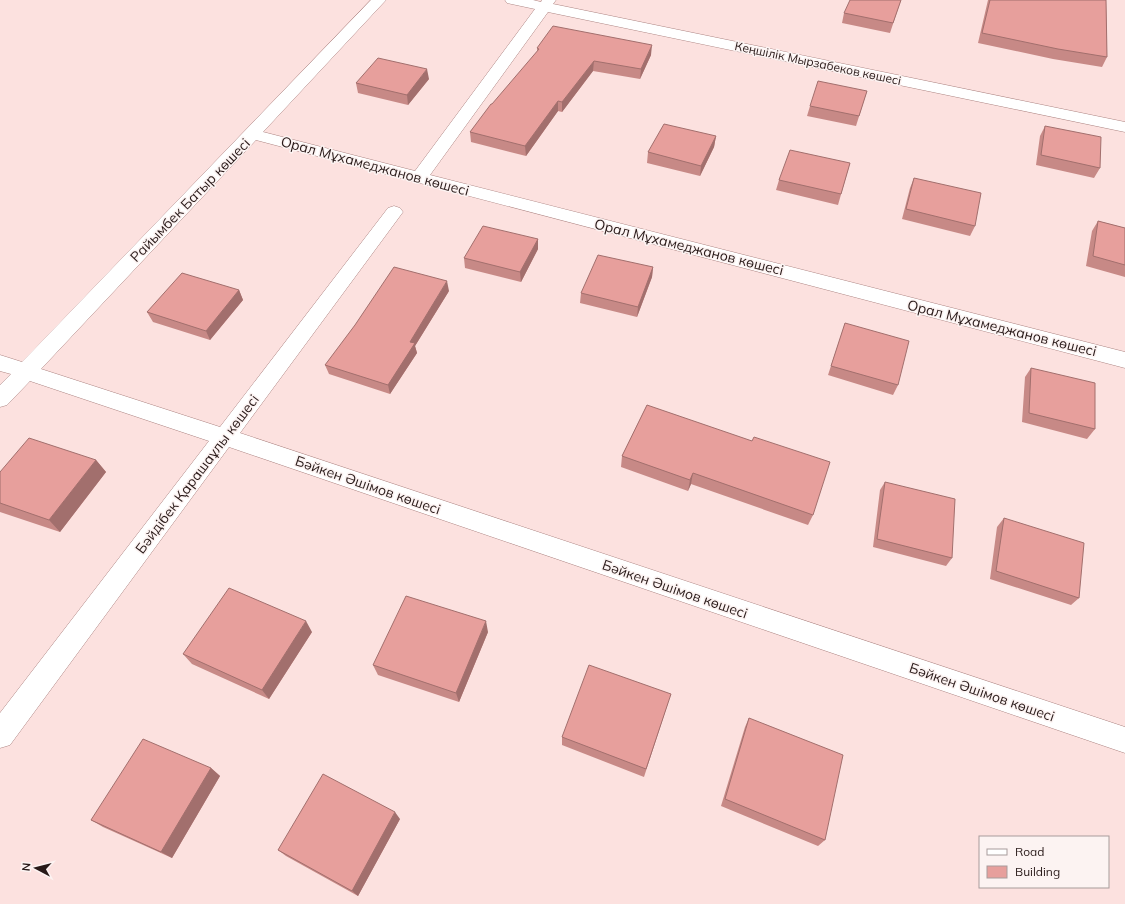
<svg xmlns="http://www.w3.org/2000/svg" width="1125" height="904" font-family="Mulish,sans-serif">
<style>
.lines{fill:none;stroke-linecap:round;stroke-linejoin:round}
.minor-casing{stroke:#ac8482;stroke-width:1}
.minor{fill:#fff;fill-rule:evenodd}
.wall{fill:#c78986}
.shaded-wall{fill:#a26f6d}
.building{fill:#e79f9c;stroke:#a26f6d}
.labels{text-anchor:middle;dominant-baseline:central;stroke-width:3;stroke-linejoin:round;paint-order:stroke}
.far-street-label{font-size:12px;fill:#281918;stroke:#fcf3f2}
.street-label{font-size:14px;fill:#281918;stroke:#fcf3f2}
</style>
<rect width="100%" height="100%" fill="#fce1df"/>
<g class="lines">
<defs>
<path id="minor" d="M 371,0 L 386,0 L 263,132 L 415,171 L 535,9 L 507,3 L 505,0 L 533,0 L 541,2 L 542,0 L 556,0 L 553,4 L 1125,122 L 1125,132 L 548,12 L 430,175 L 1125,352 L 1125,368 L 256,140 L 41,369 L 220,427 L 388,208 L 394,206 L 400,208 L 403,212 L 400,216 L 240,433 L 1125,727 L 1125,753 L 229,447 L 10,745 L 0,748 L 0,713 L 209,441 L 30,381 L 7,405 L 0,407 L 0,385 L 11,374 L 0,371 L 0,355 L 22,362 Z"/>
</defs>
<!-- minor casing -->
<use href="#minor" class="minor-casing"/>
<!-- minor -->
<use href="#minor" class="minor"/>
</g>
<!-- wall -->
<path class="wall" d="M 901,0 L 890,33 L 842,23 L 844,13 Z
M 988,0 L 1106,0 L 1107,57 L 1102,67 L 1053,59 L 978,43 Z
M 537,48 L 651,55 L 640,79 L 593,71 L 562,112 L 558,111 L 526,156 L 471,142 L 470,132 L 537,52 Z
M 429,79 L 408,105 L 358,93 L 356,83 Z
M 867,91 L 856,126 L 807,116 L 810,106 Z
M 1045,126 L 1100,168 L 1094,178 L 1036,165 L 1040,136 Z
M 716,136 L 714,147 L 700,176 L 647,163 L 648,152 Z
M 850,163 L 838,205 L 776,190 L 779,180 Z
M 914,178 L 975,226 L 970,236 L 902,219 L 910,188 Z
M 1098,221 L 1125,228 L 1125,277 L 1086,266 L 1092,231 Z
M 538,239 L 538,249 L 521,282 L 465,268 L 464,258 Z
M 653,267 L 652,277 L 637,317 L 580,303 L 581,293 Z
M 239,290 L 243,300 L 210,340 L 153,322 L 147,312 Z
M 449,291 L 415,346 L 417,353 L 390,394 L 329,374 L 325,365 Z
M 845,323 L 898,385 L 893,395 L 828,375 Z
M 1031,368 L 1095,429 L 1087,439 L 1022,422 L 1025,377 Z
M 647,405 L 813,515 L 808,525 L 691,484 L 688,491 L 621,467 L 622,456 Z
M 96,460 L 106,472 L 60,532 L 0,512 L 0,472 Z
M 885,482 L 952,558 L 946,566 L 873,547 L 880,490 Z
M 1004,518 L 1079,598 L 1071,605 L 990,579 L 997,527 Z
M 312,632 L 269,699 L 192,664 L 183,654 Z
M 488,632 L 459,702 L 378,675 L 373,665 Z
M 668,703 L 644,777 L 562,745 L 562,737 Z
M 749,718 L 825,840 L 818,846 L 721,806 L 745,727 Z
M 211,768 L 220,776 L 172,858 L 103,827 L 91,820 Z
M 400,819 L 358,896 L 286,856 L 278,850 Z"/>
<!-- shaded-wall -->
<path class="shaded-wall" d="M 652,45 L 651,55 L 640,79 L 641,69 Z
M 594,61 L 593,71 L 562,112 L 562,102 Z
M 427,69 L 429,79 L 408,105 L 407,95 Z
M 558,101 L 558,111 L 526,156 L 525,146 Z
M 716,136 L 714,147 L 700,176 L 701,166 Z
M 538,239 L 538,249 L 521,282 L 520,272 Z
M 653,267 L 652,277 L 637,317 L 638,307 Z
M 447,281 L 449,291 L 415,346 L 417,353 L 390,394 L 388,385 L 410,342 Z
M 239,290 L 243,300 L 210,340 L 206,331 Z
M 96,460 L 106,472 L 60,532 L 49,520 Z
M 693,473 L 691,484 L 688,491 L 690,480 Z
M 306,621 L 312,632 L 269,699 L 262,690 Z
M 486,621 L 488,632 L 459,702 L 456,693 Z
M 211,768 L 220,776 L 172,858 L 161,852 Z
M 395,812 L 400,819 L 358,896 L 352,891 Z"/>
<!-- building -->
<path class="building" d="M 850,0 L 901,0 L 893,23 L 844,13 Z
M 990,0 L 1106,0 L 1107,57 L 1058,49 L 982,33 Z
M 553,26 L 652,45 L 641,69 L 594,61 L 562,102 L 558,101 L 525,146 L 470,132 L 491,104 L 492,104 L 539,49 L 537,48 Z
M 378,58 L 427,69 L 407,95 L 356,83 Z
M 818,81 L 867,91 L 859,116 L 810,106 Z
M 664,124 L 716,136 L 701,166 L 648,152 Z
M 1045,126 L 1101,137 L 1100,168 L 1041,155 Z
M 790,150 L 850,163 L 841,194 L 779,180 Z
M 914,178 L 981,193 L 975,226 L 906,209 Z
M 1098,221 L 1125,228 L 1125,265 L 1093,256 Z
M 483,226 L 538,239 L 520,272 L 464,258 Z
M 598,255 L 653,267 L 638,307 L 581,293 Z
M 394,267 L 447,281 L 410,342 L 415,343 L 388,385 L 325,365 L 355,325 Z
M 182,273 L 239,290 L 206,331 L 147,312 Z
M 845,323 L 909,341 L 898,385 L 831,366 Z
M 1031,368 L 1095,383 L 1095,429 L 1029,413 Z
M 647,405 L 752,441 L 754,437 L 830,462 L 813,515 L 693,473 L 690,480 L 622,456 Z
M 29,438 L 96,460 L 49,520 L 0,503 L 0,472 Z
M 885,482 L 955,499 L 952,558 L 877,539 Z
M 1004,518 L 1084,543 L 1079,598 L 996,571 Z
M 229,588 L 306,621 L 262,690 L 183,654 Z
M 406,596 L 486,621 L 456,693 L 373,665 Z
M 589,665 L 671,694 L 646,769 L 562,737 Z
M 749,718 L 843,755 L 825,840 L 725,799 Z
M 143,739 L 211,768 L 161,852 L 91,820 Z
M 323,774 L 395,812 L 352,891 L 278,850 Z"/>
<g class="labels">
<!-- far-street labels -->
<g class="far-street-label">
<text transform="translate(818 63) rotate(12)">Кеңшілік Мырзабеков көшесі</text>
</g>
<!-- street labels -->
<g class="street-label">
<text transform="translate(375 166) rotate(15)">Орал Мұхамеджанов көшесі</text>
<text transform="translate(190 200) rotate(-46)">Райымбек Батыр көшесі</text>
<text transform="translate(689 247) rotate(14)">Орал Мұхамеджанов көшесі</text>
<text transform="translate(1002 328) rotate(14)">Орал Мұхамеджанов көшесі</text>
<text transform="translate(197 474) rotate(-53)">Бәйдібек Қарашаұлы көшесі</text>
<text transform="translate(368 485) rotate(19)">Бәйкен Әшімов көшесі</text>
<text transform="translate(675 589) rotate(19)">Бәйкен Әшімов көшесі</text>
<text transform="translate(982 692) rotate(19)">Бәйкен Әшімов көшесі</text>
</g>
</g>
<!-- legend -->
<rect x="979" y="836" width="130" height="52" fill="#fcf3f2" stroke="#a79c9b"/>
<rect x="987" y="849" width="20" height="6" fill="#ffffff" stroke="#a79c9b"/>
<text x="1015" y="856" font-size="12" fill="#281918">Road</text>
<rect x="987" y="866" width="20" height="12" fill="#e79f9c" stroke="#a79c9b"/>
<text x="1015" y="876" font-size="12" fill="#281918">Building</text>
<!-- north arrow -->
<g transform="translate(36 868) rotate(277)" stroke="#fcf3f2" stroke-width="3" paint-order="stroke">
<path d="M0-3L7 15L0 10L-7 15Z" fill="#281918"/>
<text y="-6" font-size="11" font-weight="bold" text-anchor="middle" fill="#281918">N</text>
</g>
</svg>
